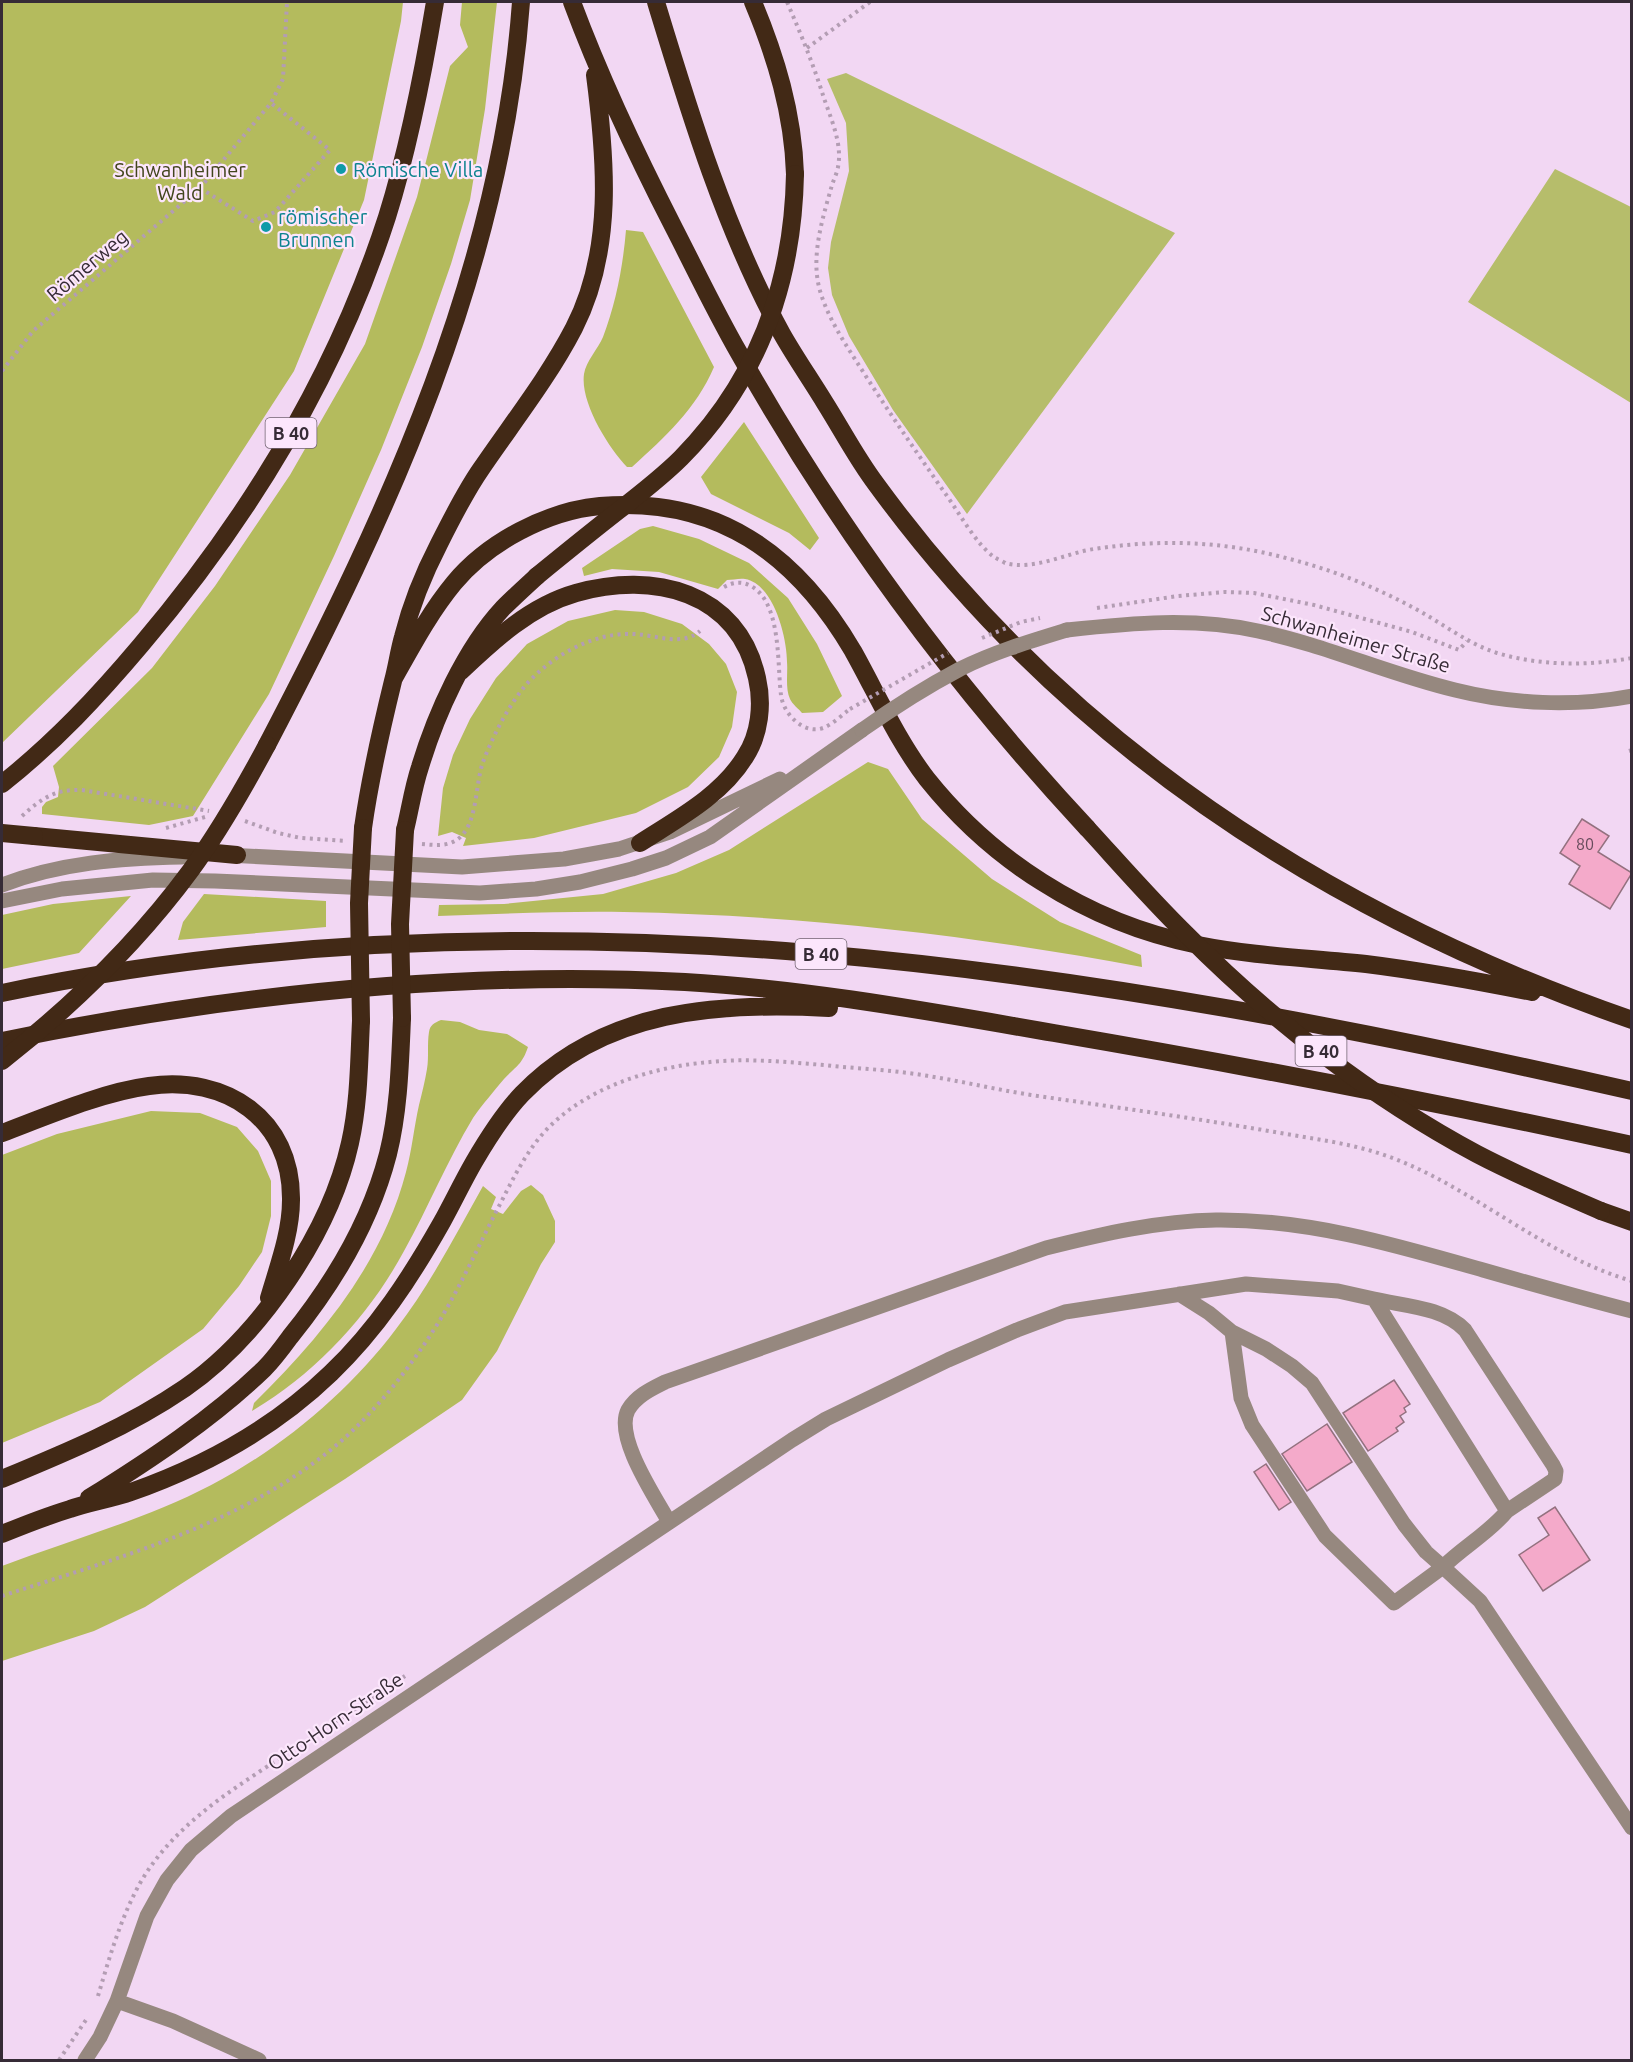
<svg xmlns="http://www.w3.org/2000/svg" width="1633" height="2062" font-family="Ubuntu,sans-serif">
<style>
.green{fill:#b6bd6b}
.forest{fill:#b4bb5d}
.building{fill:#f4aaca;stroke:#93717f;stroke-width:1.5}
.lines{fill:none;stroke-linecap:round;stroke-linejoin:round}
.path{stroke:#b39db3;stroke-width:4;stroke-dasharray:3 4.5;stroke-linecap:butt}
.minor{stroke:#96887f;stroke-width:15}
.highway{stroke:#422916;stroke-width:18}
.path-bridge{stroke:#b39db3;stroke-width:4;stroke-dasharray:3 4.5;stroke-linecap:butt}
.minor-bridge{stroke:#96887f;stroke-width:15}
.highway-bridge{stroke:#422916;stroke-width:18}
.culture-dot{fill:#0f9aa8;stroke:#fce6fc;stroke-width:2}
.labels{text-anchor:middle;dominant-baseline:central;stroke-width:4.5;stroke-linejoin:round;paint-order:stroke}
.number-label{font-size:16px;fill:#664b5b}
.shield{fill:#fce6fc;stroke:#716371;stroke-width:1.5}
.shield-label{font-size:18px;font-weight:bold;fill:#362b36}
.park-label{font-size:20px;fill:#42451d;stroke:#fce6fc}
.culture-label{font-size:20px;fill:#0d838f;stroke:#fce6fc;text-anchor:start}
.street-label{font-size:20px;fill:#362b36;stroke:#fce6fc}
</style>
<rect width="100%" height="100%" fill="#f2d7f3"/>
<!-- green -->
<path class="green" d="M 846,73 L 1175,233 L 967,514 L 893,410 L 849,336 L 832,295 L 828,268 L 831,242 L 849,171 L 846,123 L 827,79 Z
M 1555,169 L 1631,207 L 1631,403 L 1468,302 Z"/>
<!-- forest -->
<path class="forest" d="M 2,2 L 403,2 L 401,21 L 364,200 L 294,371 L 138,612 L 2,743 Z
M 462,2 L 497,2 L 485,109 L 470,200 L 451,264 L 422,347 L 381,450 L 334,556 L 269,694 L 193,816 L 149,825 L 42,814 L 42,807 L 46,802 L 58,797 L 59,787 L 53,766 L 152,668 L 215,586 L 290,475 L 365,344 L 417,197 L 450,66 L 468,47 L 460,25 Z
M 626,230 L 643,232 L 714,367 C 696,409 665,437 632,467 L 627,467 C 608,447 580,402 584,374 C 586,361 598,349 603,337 C 616,303 623,266 626,230 Z
M 744,422 L 819,538 L 810,550 L 789,533 L 711,494 L 701,477 Z
M 653,526 L 699,539 L 749,563 L 788,598 L 817,644 L 842,696 L 823,712 L 802,713 C 799,709 792,704 790,699 C 785,688 788,673 787,662 C 787,638 774,584 745,579 C 740,578 732,580 727,580 L 718,589 L 659,572 L 612,569 L 584,576 L 582,568 L 640,529 Z
M 615,610 L 644,612 L 682,624 L 709,644 L 726,664 L 737,692 L 732,727 L 719,757 L 688,787 L 636,813 L 534,838 L 463,846 L 466,838 L 452,832 L 438,836 L 443,788 L 453,755 L 470,719 L 496,678 L 527,644 L 568,621 Z
M 868,762 L 888,769 L 922,819 L 992,879 L 1060,922 L 1141,955 L 1142,967 C 973,935 796,915 624,912 C 562,911 500,914 438,916 L 439,905 L 504,904 L 603,894 L 676,873 L 729,850 Z
M 204,894 L 326,901 L 326,927 L 178,940 L 183,922 Z
M 131,896 L 79,953 L 2,969 L 2,915 L 53,904 Z
M 441,1020 L 460,1022 L 479,1030 L 507,1034 L 528,1047 C 522,1065 516,1066 504,1079 C 494,1091 482,1105 473,1118 C 447,1161 428,1208 404,1251 C 369,1316 315,1374 252,1411 L 254,1403 C 320,1338 382,1264 406,1172 C 412,1150 414,1127 419,1105 C 422,1093 425,1081 427,1069 C 429,1057 427,1044 429,1032 C 430,1025 434,1023 441,1020 Z
M 151,1111 L 200,1113 L 237,1127 L 258,1151 L 271,1181 L 271,1216 L 262,1252 L 239,1286 L 203,1329 L 100,1402 L 2,1443 L 2,1155 L 57,1134 Z
M 531,1185 L 543,1195 L 555,1221 L 555,1242 L 541,1264 L 497,1351 L 462,1400 L 345,1479 L 145,1607 L 94,1631 L 2,1661 L 2,1566 C 55,1546 111,1529 164,1507 C 253,1471 338,1406 396,1329 C 430,1285 456,1234 483,1186 L 496,1197 L 491,1209 L 503,1214 L 521,1191 Z"/>
<!-- building -->
<path class="building" d="M 1582,819 L 1609,836 L 1598,852 L 1632,873 L 1610,909 L 1569,884 L 1580,866 L 1560,853 Z
M 1394,1380 L 1410,1404 L 1404,1408 L 1406,1412 L 1400,1416 L 1404,1422 L 1396,1428 L 1398,1431 L 1368,1451 L 1343,1413 Z
M 1327,1424 L 1352,1462 L 1307,1491 L 1282,1454 Z
M 1266,1464 L 1291,1502 L 1279,1510 L 1254,1472 Z
M 1555,1507 L 1590,1560 L 1543,1591 L 1519,1555 L 1549,1535 L 1538,1518 Z"/>
<g class="lines">
<!-- path -->
<path class="path" d="M 787,2 C 800,32 812,61 822,92 C 829,115 843,142 838,167 C 837,173 834,179 832,185 C 823,217 811,254 819,287 C 826,315 844,342 860,367 C 888,411 917,453 947,496 C 960,514 976,544 994,557 C 995,558 1004,562 1005,563 C 1033,571 1067,553 1094,549 C 1159,539 1223,541 1286,558 C 1330,569 1373,586 1412,607 C 1441,622 1466,643 1497,653 C 1541,666 1587,666 1632,658
M 807,48 L 870,2
M 200,188 L 253,221 L 275,212 L 330,150 L 271,103
M 2,371 L 33,331 L 200,188 L 271,103 L 283,79 L 287,2
M 724,587 C 733,582 742,581 751,586 C 782,603 777,666 781,695 C 783,713 803,735 823,728 C 833,724 842,715 850,709
M 1097,608 L 1178,596 L 1225,592 L 1254,593 L 1314,605 L 1412,632 L 1459,650 L 1467,641
M 1629,751 L 1632,750
M 22,816 C 42,798 55,789 82,790 L 209,811
M 245,821 L 278,833 L 301,838 L 346,841
M 166,828 L 205,817
M 422,844 C 434,845 447,847 458,839 C 478,824 475,784 483,762 C 493,736 507,708 525,686 C 551,656 593,632 634,634 C 657,635 681,647 700,631
M 2,1596 C 108,1561 223,1530 315,1462 C 366,1425 407,1373 440,1320 C 461,1285 478,1247 497,1210 C 510,1185 522,1159 540,1137 C 580,1089 650,1067 710,1062 C 748,1058 786,1062 824,1065 C 849,1068 875,1069 900,1072 C 944,1077 987,1088 1031,1095 C 1113,1107 1194,1118 1275,1132 C 1313,1139 1351,1143 1387,1156 C 1474,1187 1542,1255 1632,1281
M 98,1996 C 109,1959 120,1920 139,1885 C 173,1824 235,1788 291,1751 C 329,1726 367,1701 405,1676
M 59,2060 L 88,2017"/>
<!-- minor -->
<path class="minor" d="M 1067,630 C 1132,623 1194,617 1258,631 C 1325,645 1388,674 1455,690 C 1511,704 1574,707 1632,696
M 227,855 L 462,867 L 564,859 L 619,849 L 670,832 L 780,779
M 2,885 C 59,863 121,858 182,857
M 2,901 L 62,889 L 153,880 L 215,881 L 480,893 L 536,889 L 580,882 L 632,869 L 666,858 L 710,837 L 862,730
M 1374,1299 C 1404,1306 1443,1307 1465,1330 L 1553,1465 L 1556,1471 L 1555,1479 L 1507,1511
M 1232,1332 L 1241,1398 L 1252,1425 L 1325,1536 L 1394,1603 L 1443,1567 L 1480,1601 L 1632,1828
M 669,1522 C 656,1498 614,1437 628,1410 C 636,1396 651,1389 665,1382 L 1046,1248 C 1102,1234 1158,1221 1216,1220 C 1308,1219 1396,1245 1483,1270 C 1532,1284 1582,1298 1632,1311
M 117,2001 L 173,2021 L 259,2060
M 85,2060 L 100,2037 L 117,2001 L 147,1916 L 167,1880 L 191,1850 L 231,1816 L 792,1440 L 826,1419 L 948,1360 L 1017,1330 L 1065,1312 L 1246,1284 L 1338,1291 L 1374,1299 L 1507,1511 C 1489,1533 1463,1547 1443,1567 L 1426,1552 L 1404,1524 L 1312,1383 L 1292,1366 L 1266,1349 L 1232,1332 L 1209,1313 L 1179,1294"/>
<!-- highway -->
<path class="highway" d="M 572,2 C 601,80 637,156 675,230 C 696,271 716,313 739,353 C 835,524 953,684 1087,828
M 656,2 C 690,114 725,230 782,334 C 795,357 811,380 825,403 C 842,430 857,459 876,484 C 1067,746 1329,915 1632,1020
M 753,2 C 776,57 793,113 795,174
M 460,672 C 494,640 530,606 576,593 C 653,571 738,591 757,678 C 763,704 760,734 745,757 C 721,796 677,819 640,843
M 394,678 C 412,646 430,612 454,583 C 488,542 547,511 600,506 C 717,496 796,554 853,651 C 877,694 897,740 927,779 C 959,819 999,855 1042,882 C 1089,912 1143,934 1198,945 C 1253,956 1310,958 1366,964 C 1422,971 1477,981 1532,992
M 267,745 C 389,512 502,267 521,2
M 2,784 C 55,742 98,696 141,645 C 248,519 336,375 387,217 C 409,147 423,74 435,2
M 363,828 C 370,778 381,730 393,681 C 397,666 399,651 403,637 C 411,605 424,573 439,544 C 452,518 465,492 481,469 C 513,422 548,378 574,328 C 614,250 606,159 595,75
M 405,830 C 410,810 413,788 420,767 C 436,714 465,649 503,608 C 514,597 525,587 537,576
M 34,836 L 237,855
M 2,993 C 543,879 1100,970 1632,1091
M 2,1041 C 226,995 455,970 685,982 C 809,989 932,1012 1054,1033 C 1247,1066 1440,1103 1632,1145
M 2,1133 C 47,1116 103,1092 149,1086 C 226,1075 292,1119 291,1200 C 291,1233 278,1267 269,1298
M 1601,1211 L 1632,1222
M 2,1479 C 65,1453 128,1427 185,1388 C 260,1336 330,1233 350,1143 C 359,1103 359,1062 361,1021
M 89,1498 C 150,1460 212,1419 264,1369 C 274,1359 282,1348 290,1337 C 333,1284 371,1220 388,1154 C 399,1110 400,1063 402,1018
M 2,1534 C 24,1525 47,1516 70,1509 C 90,1502 111,1499 131,1492 C 205,1466 274,1428 331,1373 C 377,1329 411,1277 442,1222 C 453,1202 463,1181 474,1162 C 488,1138 503,1114 522,1094 C 604,1009 718,1002 829,1008"/>
<!-- path-bridge -->
<path class="path-bridge" d="M 982,638 L 1021,622 L 1040,618
M 850,709 L 948,653"/>
<!-- minor-bridge -->
<path class="minor-bridge" d="M 862,730 C 893,708 926,687 960,669 C 994,652 1031,641 1067,630"/>
<!-- highway-bridge -->
<path class="highway-bridge" d="M 537,576 C 564,554 591,532 618,511 C 640,494 662,477 681,458 C 758,380 793,282 795,174
M 1087,828 C 1120,864 1152,901 1187,935 C 1270,1019 1372,1098 1477,1154 C 1517,1175 1559,1193 1601,1211
M 2,833 L 34,836
M 402,1018 L 400,924 L 405,830
M 361,1021 L 359,903 L 363,828
M 2,1061 C 72,1006 138,942 191,870 C 220,830 244,788 267,745"/>
</g>
<!-- markers -->
<g class="culture-dot">
<circle cx="341" cy="169" r="6"/>
<circle cx="266" cy="227" r="6"/>
</g>
<g class="labels">
<!-- number labels -->
<g class="number-label">
<text x="1585" y="844">80</text>
</g>
<!-- shield labels -->
<g class="shield">
<rect x="265.5" y="418" width="51" height="30" rx="4.5"/>
<rect x="795.5" y="939" width="51" height="30" rx="4.5"/>
<rect x="1295.5" y="1036" width="51" height="30" rx="4.5"/>
</g>
<g class="shield-label">
<text x="291" y="433">B 40</text>
<text x="821" y="954">B 40</text>
<text x="1321" y="1051">B 40</text>
</g>
<!-- park labels -->
<g class="park-label">
<text x="180" y="169">Schwanheimer<tspan x="180" dy="23">Wald</tspan></text>
</g>
<!-- culture labels -->
<g class="culture-label">
<text x="353" y="169">Römische Villa</text>
<text x="278" y="216">römischer<tspan x="278" dy="23">Brunnen</tspan></text>
</g>
<!-- street labels -->
<g class="street-label">
<text transform="translate(87 265) rotate(-40)">Römerweg</text>
<text transform="translate(1356 639) rotate(16)">Schwanheimer Straße</text>
<text transform="translate(335 1721) rotate(-34)">Otto-Horn-Straße</text>
</g>
</g>
<!-- border -->
<rect width="1633" height="2062" fill="none" stroke="#362b36" stroke-width="6"/>
</svg>
